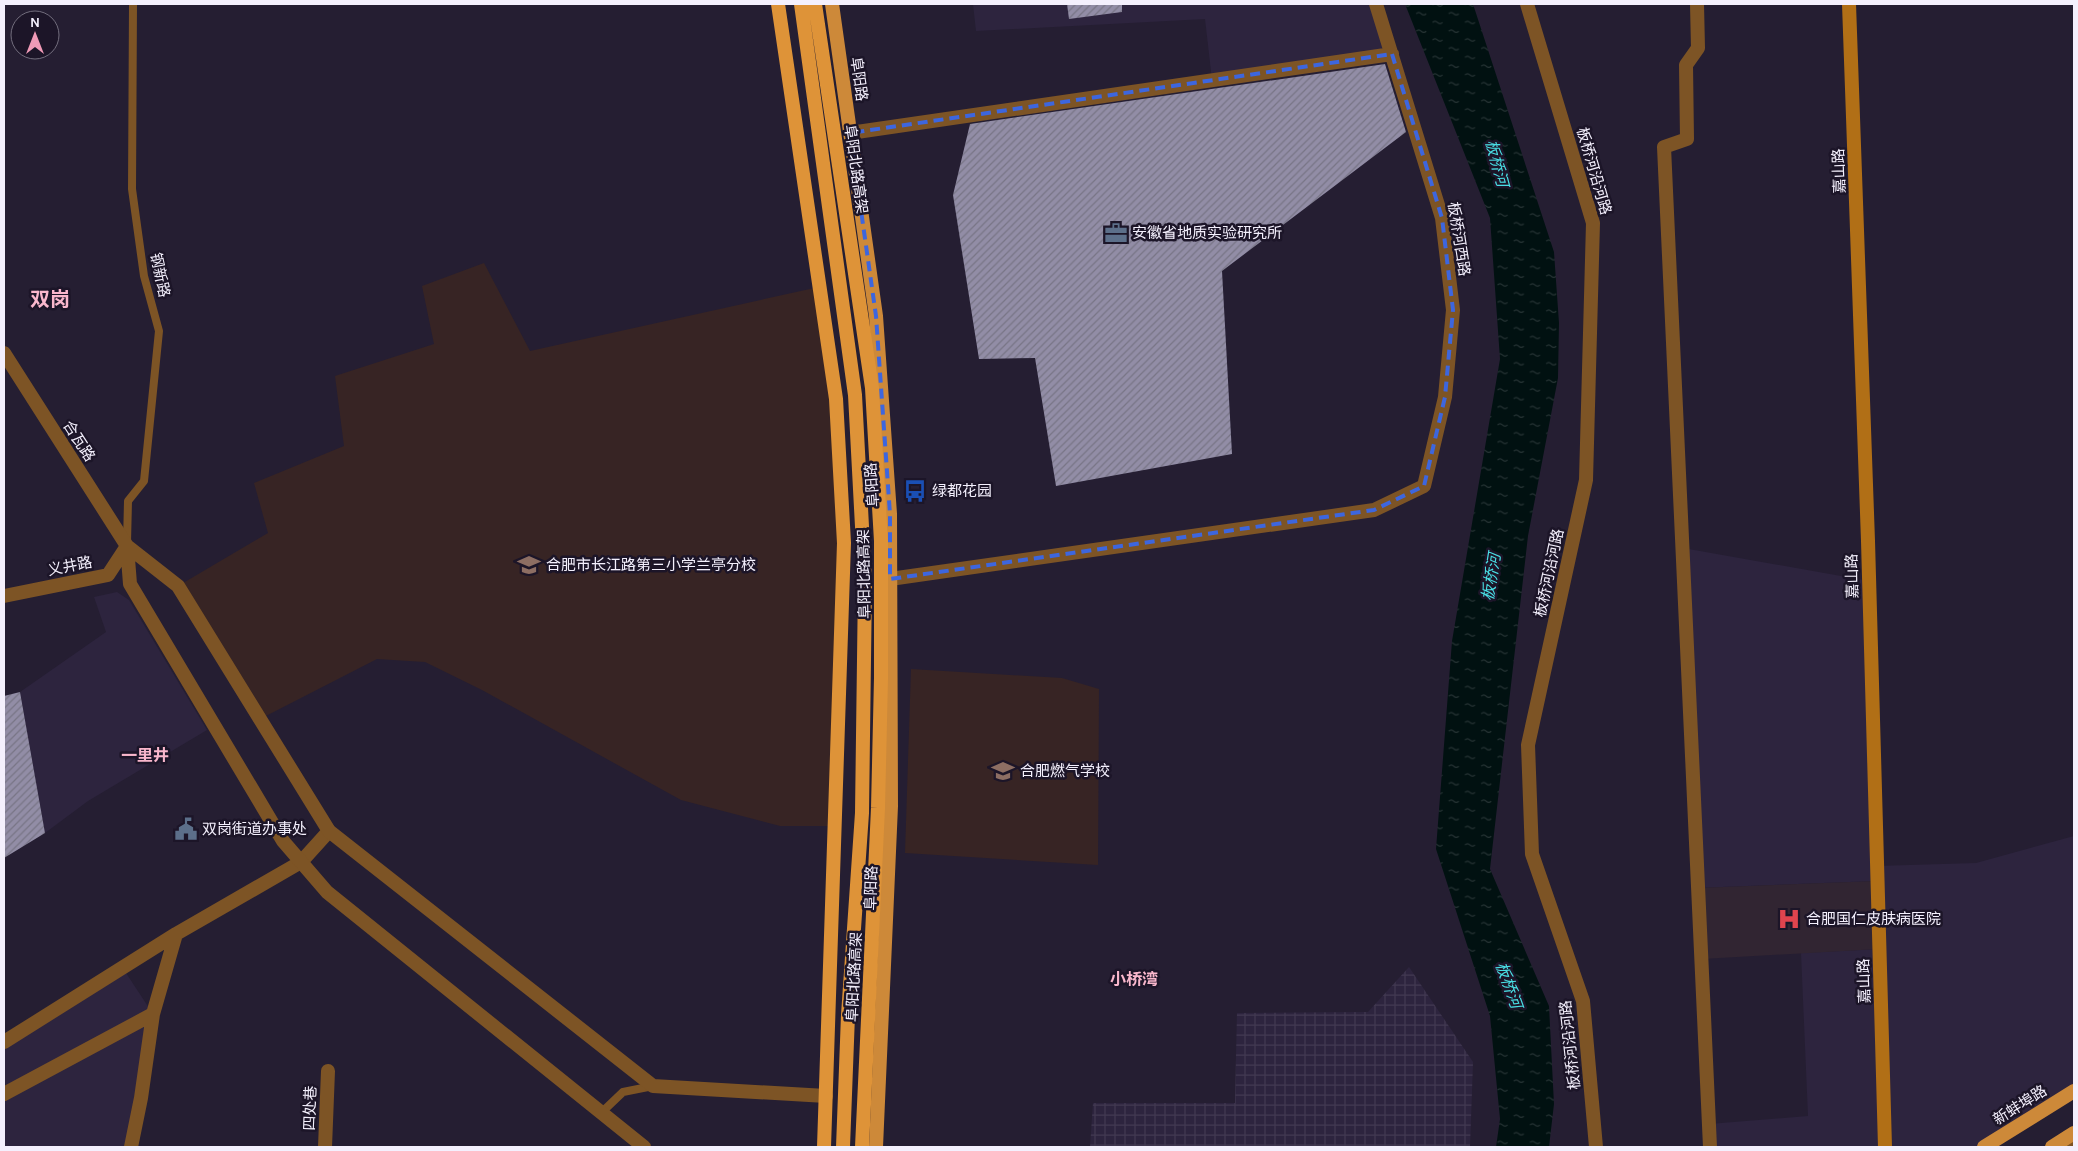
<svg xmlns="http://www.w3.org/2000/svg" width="2078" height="1151" font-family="Karla,'Noto Sans SC',sans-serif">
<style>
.built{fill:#2d243e}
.industrial{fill:url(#industrial-grid)}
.education{fill:#372424}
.medical{fill:#312532}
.water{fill:url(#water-ripples)}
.building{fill:url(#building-hatch)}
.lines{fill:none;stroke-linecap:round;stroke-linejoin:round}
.service{stroke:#7d5425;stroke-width:8}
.minor{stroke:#7d5425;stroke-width:14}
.tertiary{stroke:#7d5425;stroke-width:14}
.secondary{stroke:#b16f16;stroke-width:14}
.primary{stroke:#cd8939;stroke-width:14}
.trunk{stroke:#de9338;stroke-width:14}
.marked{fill:none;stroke:#3d66de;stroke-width:4;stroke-dasharray:10 6;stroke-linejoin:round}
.labels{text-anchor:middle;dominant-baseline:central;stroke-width:5;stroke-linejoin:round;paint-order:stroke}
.street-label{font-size:15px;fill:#f4f0fd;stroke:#1c1528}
.poi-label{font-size:15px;fill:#f4f0fd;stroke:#1c1528;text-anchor:start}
.water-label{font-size:16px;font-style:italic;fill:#49dfe5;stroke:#1c1528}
.neighbourhood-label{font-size:16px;font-weight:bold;fill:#f9b7cc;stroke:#1c1528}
.district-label{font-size:20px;font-weight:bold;fill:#f9b7cc;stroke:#1c1528}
</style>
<defs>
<pattern id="industrial-grid" width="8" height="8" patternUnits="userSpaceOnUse" patternTransform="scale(1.25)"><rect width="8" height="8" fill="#2d243e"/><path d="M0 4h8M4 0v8" fill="none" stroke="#423951"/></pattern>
<pattern id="water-ripples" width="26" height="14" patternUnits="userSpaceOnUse" patternTransform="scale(1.25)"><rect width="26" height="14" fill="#011111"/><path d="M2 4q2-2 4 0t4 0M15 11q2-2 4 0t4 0" fill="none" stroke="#273435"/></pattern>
<pattern id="building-hatch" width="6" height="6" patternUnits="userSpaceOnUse" patternTransform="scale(1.25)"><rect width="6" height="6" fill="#928da6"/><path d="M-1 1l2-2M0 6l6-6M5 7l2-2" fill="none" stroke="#787586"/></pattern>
</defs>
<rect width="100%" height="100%" fill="#251e32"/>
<!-- built -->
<path class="built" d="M 973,4 L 1375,4 L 1392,54 L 1212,80 L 1205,19 L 976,31 Z
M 1683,548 L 1869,581 L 1876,866 L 1976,863 L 2074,836 L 2074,1091 L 1984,1147 L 1710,1147 L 1709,1124 L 1808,1116 L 1801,953 L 1879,949 L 1876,881 L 1698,888 Z
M 117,592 L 129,600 L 207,730 L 88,801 L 45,833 L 20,692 L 106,632 L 94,597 Z
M 126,973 L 153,1014 L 131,1147 L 4,1147 L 4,1049 Z"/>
<!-- industrial -->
<path class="industrial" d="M 1409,967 L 1473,1062 L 1470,1147 L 1090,1147 L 1093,1103 L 1235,1103 L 1237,1013 L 1368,1012 Z"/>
<!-- education -->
<path class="education" d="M 484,263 L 530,351 L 819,287 L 844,543 L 835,826 L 780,826 L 681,800 L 482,690 L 425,662 L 377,659 L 260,719 L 178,586 L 268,533 L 254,483 L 344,446 L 335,376 L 434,344 L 422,286 Z
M 911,669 L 1062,678 L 1099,689 L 1098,865 L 905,853 Z"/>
<!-- medical -->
<path class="medical" d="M 1877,881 L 1879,949 L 1702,959 L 1698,888 Z"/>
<!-- water -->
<path class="water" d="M 1405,4 L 1473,4 L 1554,252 L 1559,323 L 1558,378 L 1528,536 L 1490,869 L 1549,1006 L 1554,1104 L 1549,1147 L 1496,1147 L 1500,1119 L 1490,1016 L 1436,849 L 1452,641 L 1500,359 L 1490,218 Z"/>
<!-- building -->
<path class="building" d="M 1067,4 L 1122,4 L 1122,12 L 1069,19 Z
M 1385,64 L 1406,132 L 1222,271 L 1232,454 L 1056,486 L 1035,358 L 979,359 L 953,195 L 970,124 Z
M 20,692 L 45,833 L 4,858 L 4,696 Z"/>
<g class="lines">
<!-- service -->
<path class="service" d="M 127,543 L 128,501 L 144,481 L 159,331 L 144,276 L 132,189 L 133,4
M 601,1113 L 623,1092 L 653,1086"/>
<!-- minor -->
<path class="minor" d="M 1697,4 L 1698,48 L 1686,65 L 1687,139 L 1664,147 L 1710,1147
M 850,133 L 1392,54
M 890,579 L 1374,510 L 1424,486 L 1445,397 L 1453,310 L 1442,218 L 1376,4
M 4,1042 L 176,934
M 4,1094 L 153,1014
M 2068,1137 L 2074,1147
M 131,1147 L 141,1098 L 153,1014 L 176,934 L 301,862 L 329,831
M 325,1147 L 328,1071"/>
<!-- tertiary -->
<path class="tertiary" d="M 1527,4 L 1593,223 L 1586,480 L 1528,745 L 1532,854 L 1583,1001 L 1596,1147
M 4,353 L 127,546 L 178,586 L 329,831 L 653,1086 L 826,1096
M 127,546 L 130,584 L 283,841 L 327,892 L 644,1147
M 4,596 L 108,575 L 127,546"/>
<!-- secondary -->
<path class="secondary" d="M 1849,4 L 1868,541 L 1885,1147"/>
<!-- primary -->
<path class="primary" d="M 832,4 L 876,316 L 890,514 L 891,806 L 876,1147
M 1984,1147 L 2074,1091
M 2052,1147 L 2074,1133"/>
<!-- trunk -->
<path class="trunk" d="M 778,4 L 836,399 L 844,543 L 824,1147
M 801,4 L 855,395 L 865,583 L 862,813 L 848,1015 L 843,1147
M 815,4 L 872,388 L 881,541 L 881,678 L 878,808 L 862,1147"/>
</g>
<!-- marked area -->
<path class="marked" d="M 1392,54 L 1442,218 L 1453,310 L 1445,397 L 1424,486 L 1374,510 L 890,579 L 890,514 L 876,316 L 850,133 Z"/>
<!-- icons -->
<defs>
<symbol id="office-bare" viewBox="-9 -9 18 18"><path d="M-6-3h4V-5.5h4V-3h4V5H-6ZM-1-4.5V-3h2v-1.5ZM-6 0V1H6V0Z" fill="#5c6f8a" stroke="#1c1528" stroke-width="2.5" paint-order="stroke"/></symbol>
<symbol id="bus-bare" viewBox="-9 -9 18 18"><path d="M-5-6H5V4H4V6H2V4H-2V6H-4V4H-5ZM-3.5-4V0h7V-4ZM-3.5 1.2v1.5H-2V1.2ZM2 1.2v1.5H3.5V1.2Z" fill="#1a4fb4" stroke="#1c1528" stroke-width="2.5" paint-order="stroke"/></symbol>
<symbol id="school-bare" viewBox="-9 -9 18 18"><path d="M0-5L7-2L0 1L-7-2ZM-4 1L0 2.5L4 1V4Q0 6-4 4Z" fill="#8d6e63" stroke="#1c1528" stroke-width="2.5" paint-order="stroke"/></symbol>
<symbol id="university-bare" viewBox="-9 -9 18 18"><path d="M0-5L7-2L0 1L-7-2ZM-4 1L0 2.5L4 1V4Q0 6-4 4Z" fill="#8d6e63" stroke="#1c1528" stroke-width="2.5" paint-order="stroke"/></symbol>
<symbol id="civic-bare" viewBox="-9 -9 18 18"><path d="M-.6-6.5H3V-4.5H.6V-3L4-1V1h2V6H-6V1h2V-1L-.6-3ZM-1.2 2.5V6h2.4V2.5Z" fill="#5c6f8a" stroke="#1c1528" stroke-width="2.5" paint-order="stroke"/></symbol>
<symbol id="hospital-bare" viewBox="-9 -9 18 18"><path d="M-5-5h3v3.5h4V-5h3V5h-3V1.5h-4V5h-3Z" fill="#e0444e" stroke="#1c1528" stroke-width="2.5" paint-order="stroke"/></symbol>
</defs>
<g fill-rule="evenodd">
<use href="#office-bare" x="1100" y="217" width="32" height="32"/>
<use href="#bus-bare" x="899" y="475" width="32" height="32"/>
<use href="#school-bare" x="513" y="549" width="32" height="32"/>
<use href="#university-bare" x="987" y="755" width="32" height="32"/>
<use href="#civic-bare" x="170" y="813" width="32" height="32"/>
<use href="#hospital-bare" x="1773" y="903" width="32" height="32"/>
</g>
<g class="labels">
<!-- street labels -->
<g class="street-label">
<text transform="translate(859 79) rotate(82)">阜阳路</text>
<text transform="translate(856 169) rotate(82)">阜阳北路高架</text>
<text transform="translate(1594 171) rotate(74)">板桥河沿河路</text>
<text transform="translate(1839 171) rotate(-92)">嘉山路</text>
<text transform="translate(1459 239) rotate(81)">板桥河西路</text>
<text transform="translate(160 275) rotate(78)">钢新路</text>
<text transform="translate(79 441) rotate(57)">合瓦路</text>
<text transform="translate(872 485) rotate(-94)">阜阳路</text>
<text transform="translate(70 566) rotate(-11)">义井路</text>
<text transform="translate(1549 573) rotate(-78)">板桥河沿河路</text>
<text transform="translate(864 574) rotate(-91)">阜阳北路高架</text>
<text transform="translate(1852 576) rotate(-91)">嘉山路</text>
<text transform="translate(871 888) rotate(-88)">阜阳路</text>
<text transform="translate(854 977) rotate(-87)">阜阳北路高架</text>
<text transform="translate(1864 981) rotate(-92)">嘉山路</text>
<text transform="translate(1570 1045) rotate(-96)">板桥河沿河路</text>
<text transform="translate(2020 1105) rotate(-32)">新蚌埠路</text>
<text transform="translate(310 1108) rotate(-88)">四处巷</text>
</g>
<!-- poi labels -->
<g class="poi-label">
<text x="1132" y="233">安徽省地质实验研究所</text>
<text x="932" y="491">绿都花园</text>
<text x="546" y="565">合肥市长江路第三小学兰亭分校</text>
<text x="1020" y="771">合肥燃气学校</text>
<text x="202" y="829">双岗街道办事处</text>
<text x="1806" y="919">合肥国仁皮肤病医院</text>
</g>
<!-- water labels -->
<g class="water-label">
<text transform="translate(1497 163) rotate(75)">板桥河</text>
<text transform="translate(1491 577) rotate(-81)">板桥河</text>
<text transform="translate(1509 985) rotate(70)">板桥河</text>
</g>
<!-- neighbourhood labels -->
<g class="neighbourhood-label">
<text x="145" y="755">一里井</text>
<text x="1134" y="979">小桥湾</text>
</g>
<!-- district labels -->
<g class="district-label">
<text x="50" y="299">双岗</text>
</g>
</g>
<!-- border -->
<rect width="2078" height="1151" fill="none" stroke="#f4f0fd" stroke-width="10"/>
<!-- north arrow -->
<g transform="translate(35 35)"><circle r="24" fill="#1c1528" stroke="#726d7d"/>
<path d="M0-4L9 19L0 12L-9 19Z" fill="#f09ab7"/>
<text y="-8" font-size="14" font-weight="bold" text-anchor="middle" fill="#f4f0fd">N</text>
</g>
</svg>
